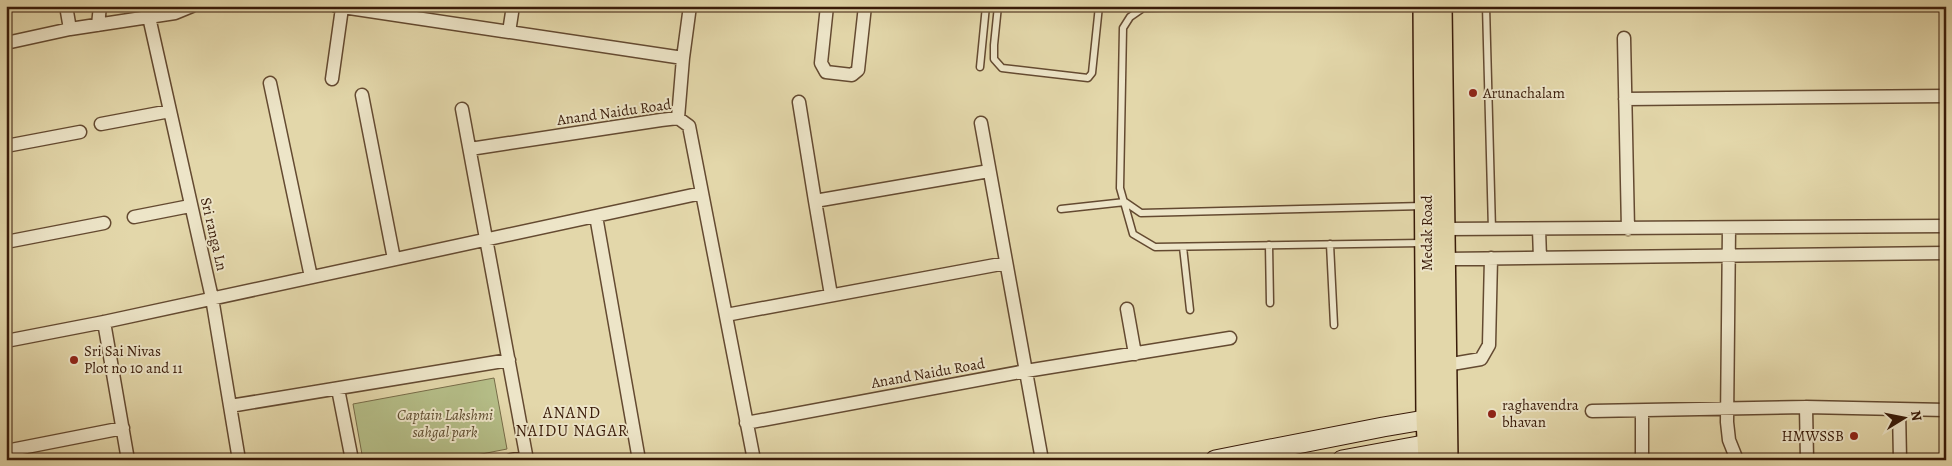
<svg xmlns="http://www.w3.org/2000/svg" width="1952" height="466" font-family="Alegreya,serif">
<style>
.green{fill:#b5be88;stroke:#776c48}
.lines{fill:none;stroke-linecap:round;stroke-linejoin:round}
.service-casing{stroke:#644a31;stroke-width:9}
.minor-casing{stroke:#644a31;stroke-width:15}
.secondary-casing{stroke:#391b09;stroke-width:21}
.primary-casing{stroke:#391b09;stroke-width:24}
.service{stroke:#ede5c8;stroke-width:6}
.minor{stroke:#ede5c8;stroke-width:12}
.secondary{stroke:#ede5c8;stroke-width:19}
.primary{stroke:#e3d7aa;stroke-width:21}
.poi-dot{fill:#8f2418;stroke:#ede5c8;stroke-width:2}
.labels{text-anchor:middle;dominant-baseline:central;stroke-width:4;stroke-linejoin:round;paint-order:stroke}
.poi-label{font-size:15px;fill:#391b09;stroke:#ede5c8;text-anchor:start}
.street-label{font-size:15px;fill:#391b09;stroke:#ede5c8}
.park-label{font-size:15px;font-style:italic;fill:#5e4c2f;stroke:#ede5c8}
.neighbourhood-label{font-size:16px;letter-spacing:1px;fill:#391b09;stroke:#ede5c8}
</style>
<rect width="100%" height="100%" fill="#e3d7aa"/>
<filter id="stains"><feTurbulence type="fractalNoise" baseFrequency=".004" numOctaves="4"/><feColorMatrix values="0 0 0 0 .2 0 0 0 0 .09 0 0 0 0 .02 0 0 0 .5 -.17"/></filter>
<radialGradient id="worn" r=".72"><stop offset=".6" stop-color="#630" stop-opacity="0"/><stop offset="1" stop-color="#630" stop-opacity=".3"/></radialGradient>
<!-- green -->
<path class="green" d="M 494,378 L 507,449 L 451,460 L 363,460 L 353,404 Z"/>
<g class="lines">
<defs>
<path id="service" d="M 998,6 L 994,45 L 994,59 L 1002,68 L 1088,78 L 1092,73 L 1099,6
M 1240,6 L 1143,8 L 1130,17 L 1123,28 L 1120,188 L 1133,234 L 1155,247 L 1422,243
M 1486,6 L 1492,230
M 980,67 L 986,6
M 1061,209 L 1125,202 L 1141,213 L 1423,206
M 1330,244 L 1334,325
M 1269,245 L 1270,303
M 1183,247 L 1190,310"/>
<path id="minor" d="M 66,6 L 70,29
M 336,6 L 683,58
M 827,6 L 821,63 L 826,72 L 852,75 L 858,70 L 865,6
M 149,17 L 212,298 L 239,460
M 98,25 L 100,6
M 509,32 L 513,6
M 1624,38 L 1628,229
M 6,43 L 70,29 L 175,13 L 192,6
M 332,79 L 342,8
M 270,83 L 311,277
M 362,95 L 394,259
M 1625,99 L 1946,96
M 799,102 L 815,201
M 462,109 L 527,460
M 678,118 L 683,58 L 690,6
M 981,123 L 1042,460
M 101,124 L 170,111
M 6,146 L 80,132
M 470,149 L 661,120 L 678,118 L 689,126 L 754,460
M 596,216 L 639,460
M 134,217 L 190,206
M 1729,228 L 1727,422 L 1729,440 L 1737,460
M 1445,229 L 1946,226
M 1539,229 L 1540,258
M 6,242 L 104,223
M 1445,259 L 1946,253
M 831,295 L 815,201 L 989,171
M 1127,309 L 1135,354
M 726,315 L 1006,263
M 104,322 L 128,460
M 6,341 L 104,322 L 702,193
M 1446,365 L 1481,359 L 1489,345 L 1491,258
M 338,389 L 352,460
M 230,406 L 509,360
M 1806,407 L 1807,460
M 1899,409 L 1900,460
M 1592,411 L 1806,407 L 1946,410
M 746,423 L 1026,371 L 1230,338
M 6,451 L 123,428
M 511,460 L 526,457
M 1642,460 L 1642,411"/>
<path id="secondary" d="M 1215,460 L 1383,427 L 1442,417
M 1342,460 L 1429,444 L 1443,443"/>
<path id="primary" d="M 1424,6 L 1427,419 L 1429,460
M 1441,6 L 1447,460"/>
</defs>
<!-- service casing -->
<use href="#service" class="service-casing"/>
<!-- minor casing -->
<use href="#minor" class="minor-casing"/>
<!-- secondary casing -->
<use href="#secondary" class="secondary-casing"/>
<!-- primary casing -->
<use href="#primary" class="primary-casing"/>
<!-- service -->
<use href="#service" class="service"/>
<!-- minor -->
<use href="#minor" class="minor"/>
<!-- secondary -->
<use href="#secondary" class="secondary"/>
<!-- primary -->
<use href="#primary" class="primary"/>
</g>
<!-- markers -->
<g class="poi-dot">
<circle cx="1473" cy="93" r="5"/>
<circle cx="74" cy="360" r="5"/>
<circle cx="1492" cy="414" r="5"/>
<circle cx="1854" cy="436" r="5"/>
</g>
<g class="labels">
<!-- poi labels -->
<g class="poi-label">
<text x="1483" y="93">Arunachalam</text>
<text x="84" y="351">Sri Sai Nivas<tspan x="84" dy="17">Plot no 10 and 11</tspan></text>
<text x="1502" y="405">raghavendra<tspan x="1502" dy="17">bhavan</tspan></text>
<text x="1844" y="436" text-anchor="end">HMWSSB</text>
</g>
<!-- street labels -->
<g class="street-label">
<text transform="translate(614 112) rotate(-8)">Anand Naidu Road</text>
<text transform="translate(1427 233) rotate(-90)">Medak Road</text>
<text transform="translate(214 234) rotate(77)">Sri ranga Ln</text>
<text transform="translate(928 373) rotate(-10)">Anand Naidu Road</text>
</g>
<!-- park labels -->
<g class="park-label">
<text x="445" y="415">Captain Lakshmi<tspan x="445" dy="17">sahgal park</tspan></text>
</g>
<!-- neighbourhood labels -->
<g class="neighbourhood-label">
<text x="572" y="413">ANAND<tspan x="572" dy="18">NAIDU NAGAR</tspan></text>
</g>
</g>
<!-- margin -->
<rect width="1952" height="466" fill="none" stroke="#e3d7aa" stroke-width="25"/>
<rect x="8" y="8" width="1937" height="451" fill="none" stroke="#391b09" stroke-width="2.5"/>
<rect x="12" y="12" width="1927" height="441" fill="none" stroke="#391b09"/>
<!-- north arrow -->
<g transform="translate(1904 418) rotate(80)" stroke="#ede5c8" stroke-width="4" paint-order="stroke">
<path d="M0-4L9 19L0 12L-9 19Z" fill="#391b09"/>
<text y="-8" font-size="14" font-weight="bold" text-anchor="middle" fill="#391b09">N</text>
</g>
<rect width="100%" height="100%" filter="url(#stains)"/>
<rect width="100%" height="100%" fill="url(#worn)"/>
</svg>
